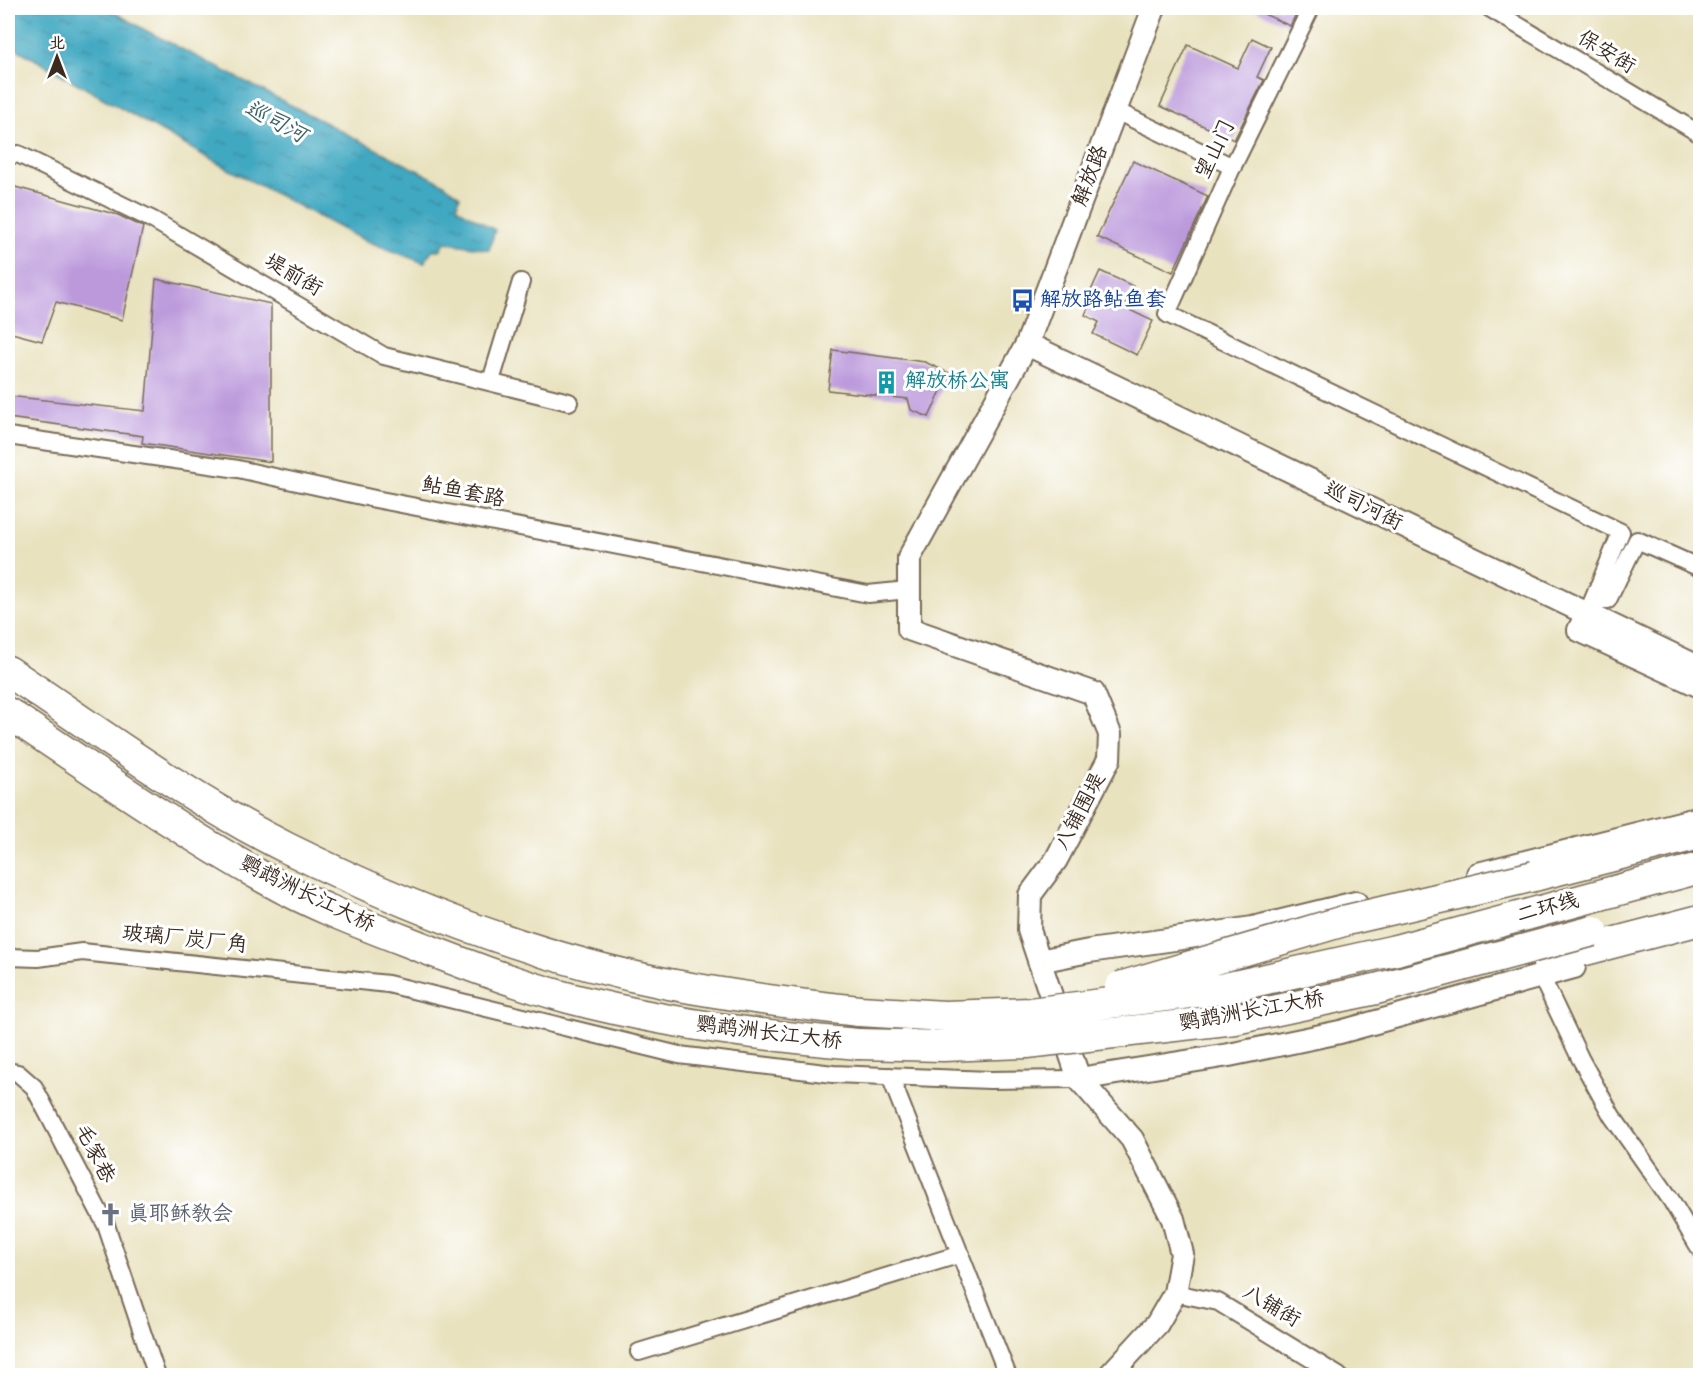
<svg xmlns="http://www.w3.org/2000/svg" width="1708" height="1383" font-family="'Indie Flower','LXGW WenKai TC',sans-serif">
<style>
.water{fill:url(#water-ripples);stroke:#3e6970;stroke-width:1.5}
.building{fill:#bb99db}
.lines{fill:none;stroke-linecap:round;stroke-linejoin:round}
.street-casing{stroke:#786a56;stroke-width:20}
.secondary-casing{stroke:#786a56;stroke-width:26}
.highway-casing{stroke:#786a56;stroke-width:33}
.street{stroke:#fff;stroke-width:16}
.secondary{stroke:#fff;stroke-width:22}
.highway{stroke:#fff;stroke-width:30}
.highway-bridge-casing{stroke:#786a56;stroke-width:33;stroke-linecap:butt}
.highway-bridge{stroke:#fff;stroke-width:30}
.labels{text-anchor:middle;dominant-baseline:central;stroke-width:6;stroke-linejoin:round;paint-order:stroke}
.street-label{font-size:21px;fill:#3b2a1e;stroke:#fff}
.transit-label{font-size:21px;fill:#164399;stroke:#fff;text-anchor:start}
.culture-label{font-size:21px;fill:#0d838f;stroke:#fff;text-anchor:start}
.worship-label{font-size:21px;fill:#5b616d;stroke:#fff;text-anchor:start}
.water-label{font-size:22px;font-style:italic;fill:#3e6367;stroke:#fff}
</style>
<defs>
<pattern id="water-ripples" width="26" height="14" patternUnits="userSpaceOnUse" patternTransform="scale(1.5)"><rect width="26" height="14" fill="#41a8c1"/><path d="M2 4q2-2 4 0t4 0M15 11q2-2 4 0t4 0" fill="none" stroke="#38899c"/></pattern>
</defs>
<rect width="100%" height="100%" fill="#fff"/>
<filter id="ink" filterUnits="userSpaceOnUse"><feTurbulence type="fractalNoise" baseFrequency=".0167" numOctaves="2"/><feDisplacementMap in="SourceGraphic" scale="12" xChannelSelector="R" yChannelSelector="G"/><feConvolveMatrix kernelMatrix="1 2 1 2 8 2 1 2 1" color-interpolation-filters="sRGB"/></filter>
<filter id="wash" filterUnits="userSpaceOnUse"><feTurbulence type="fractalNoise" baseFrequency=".008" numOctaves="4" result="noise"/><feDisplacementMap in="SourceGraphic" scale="24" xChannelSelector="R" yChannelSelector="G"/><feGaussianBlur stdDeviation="1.35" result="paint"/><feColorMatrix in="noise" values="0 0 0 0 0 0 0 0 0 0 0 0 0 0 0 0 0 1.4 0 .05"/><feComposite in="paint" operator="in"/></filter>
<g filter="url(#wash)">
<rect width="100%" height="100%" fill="#e9e2bf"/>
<!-- water -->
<path class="water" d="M 8,8 L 107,8 L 145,30 L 444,184 L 460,196 L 457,206 L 459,209 L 495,230 L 489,250 L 445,242 L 440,250 L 432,250 L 424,263 L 359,238 L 215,162 L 8,44 Z"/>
<g id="blocks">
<!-- building -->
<path class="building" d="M 1251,8 L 1299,8 L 1290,26 Z
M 1252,38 L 1271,47 L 1257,77 L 1264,80 L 1234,140 L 1160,106 L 1188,45 L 1238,68 Z
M 1133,161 L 1208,196 L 1173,272 L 1097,237 Z
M 8,185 L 118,215 L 143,227 L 122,320 L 56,302 L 42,341 L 8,332 Z
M 1100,271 L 1133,286 L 1123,307 L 1153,321 L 1137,355 L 1093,334 L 1099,322 L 1085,315 L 1088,308 L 1084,306 Z
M 156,279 L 271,304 L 271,462 L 142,443 L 143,436 L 8,418 L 8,396 L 145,411 Z
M 833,350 L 925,362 L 949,373 L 929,417 L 911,410 L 908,399 L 828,390 Z"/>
</g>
</g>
<g filter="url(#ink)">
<use href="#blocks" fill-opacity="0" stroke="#786a56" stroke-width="1.5"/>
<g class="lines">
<defs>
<path id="street" d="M 1311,8 L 1231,170 L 1167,314 L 1621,532 L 1587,614
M 1489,8 L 1700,134
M 1116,111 L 1233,167
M 8,156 L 18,154 L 153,220 L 384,356 L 569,402
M 491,381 L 521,282
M 8,436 L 238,469 L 375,499 L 868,594 L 908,590
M 1592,603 L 1608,600 L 1637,540 L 1700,568
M 8,957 L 38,958 L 82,952 L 388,984 L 679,1055 L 833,1074 L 990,1080 L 1079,1079
M 1541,976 L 1580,1058 L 1612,1116 L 1671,1200 L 1700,1249
M 8,1071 L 18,1073 L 34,1087 L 106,1225 L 157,1376
M 890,1076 L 1008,1376
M 1175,1293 L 1218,1302 L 1339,1376
M 639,1352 L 961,1254"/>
<path id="secondary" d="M 1027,344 L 1700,668
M 1587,614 L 1579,630 L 1700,686
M 1478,874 L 1700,818
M 1039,961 L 1089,951 L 1253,928 L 1356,903
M 1079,1079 L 1229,1055 L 1340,1032 L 1574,967
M 1109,1376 L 1157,1324 L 1175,1293 L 1182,1254 L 1173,1219 L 1132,1139 L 1079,1079 L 1029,930 L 1030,895 L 1056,860 L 1109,759 L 1110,734 L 1093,693 L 909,629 L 909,558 L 1027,344 L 1154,8"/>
<path id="highway" d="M 8,671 C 99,732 189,799 287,848 C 408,908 537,958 669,984 C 732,996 795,1004 859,1011
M 8,713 C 93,770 177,829 266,879 C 310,904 359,923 406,941 C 459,962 513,983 569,998 C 664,1023 760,1036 858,1044
M 1534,876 L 1700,834
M 1396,950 L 1700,868
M 1547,960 L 1700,920"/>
</defs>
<!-- street casing -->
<use href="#street" class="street-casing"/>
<!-- secondary casing -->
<use href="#secondary" class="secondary-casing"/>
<!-- highway casing -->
<use href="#highway" class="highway-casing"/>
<!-- street -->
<use href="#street" class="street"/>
<!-- secondary -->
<use href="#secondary" class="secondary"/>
<!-- highway -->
<use href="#highway" class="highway"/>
<defs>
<path id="highway-bridge" d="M 1120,987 L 1347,920 L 1534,876
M 859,1011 L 945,1016 L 1030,1013 L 1221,989 L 1396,950
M 858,1044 L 943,1046 L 1027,1043 L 1235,1019 L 1376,989 L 1593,931"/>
</defs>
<!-- highway-bridge casing -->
<use href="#highway-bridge" class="highway-bridge-casing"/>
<!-- highway-bridge -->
<use href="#highway-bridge" class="highway-bridge"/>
</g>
</g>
<!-- icons -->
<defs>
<symbol id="bus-bare" viewBox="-9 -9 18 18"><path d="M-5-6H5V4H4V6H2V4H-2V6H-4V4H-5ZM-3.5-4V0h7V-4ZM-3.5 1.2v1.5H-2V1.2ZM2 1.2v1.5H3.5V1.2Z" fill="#1a4fb4" stroke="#fff" stroke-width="2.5" paint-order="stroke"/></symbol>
<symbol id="building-bare" viewBox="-9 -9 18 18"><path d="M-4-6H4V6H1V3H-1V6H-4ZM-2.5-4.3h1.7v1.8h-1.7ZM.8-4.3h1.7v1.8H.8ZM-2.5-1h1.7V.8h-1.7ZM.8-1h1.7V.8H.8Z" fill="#0f9aa8" stroke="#fff" stroke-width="2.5" paint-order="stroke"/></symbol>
<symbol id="church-bare" viewBox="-9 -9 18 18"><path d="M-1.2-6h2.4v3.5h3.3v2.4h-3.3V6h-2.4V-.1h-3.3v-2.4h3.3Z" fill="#6b7280" stroke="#fff" stroke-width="2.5" paint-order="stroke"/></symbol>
</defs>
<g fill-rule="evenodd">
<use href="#bus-bare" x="1006" y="284" width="33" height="33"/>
<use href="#building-bare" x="870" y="366" width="33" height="33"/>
<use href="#church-bare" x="94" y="1198" width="33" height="33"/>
</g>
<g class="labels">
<!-- street labels -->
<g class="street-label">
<text transform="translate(1606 53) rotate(31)">保安街</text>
<text transform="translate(1216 150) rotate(-64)">望山门</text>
<text transform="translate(1091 176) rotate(-69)">解放路</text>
<text transform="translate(293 276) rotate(30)">堤前街</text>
<text transform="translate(463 493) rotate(11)">鲇鱼套路</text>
<text transform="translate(1363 507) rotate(26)">巡司河街</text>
<text transform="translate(1081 812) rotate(-62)">八铺围堤</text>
<text transform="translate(307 895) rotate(26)">鹦鹉洲长江大桥</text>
<text transform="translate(1548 909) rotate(-15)">二环线</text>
<text transform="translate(185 940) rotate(6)">玻璃厂炭厂角</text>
<text transform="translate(1252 1012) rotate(-10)">鹦鹉洲长江大桥</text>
<text transform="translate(769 1034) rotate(7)">鹦鹉洲长江大桥</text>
<text transform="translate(94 1154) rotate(63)">毛家巷</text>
<text transform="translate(1271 1307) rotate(30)">八铺街</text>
</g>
<!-- transit labels -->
<g class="transit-label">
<text x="1040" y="301">解放路鲇鱼套</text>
</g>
<!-- culture labels -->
<g class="culture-label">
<text x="905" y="382">解放桥公寓</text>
</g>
<!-- worship labels -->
<g class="worship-label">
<text x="128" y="1215">真耶稣教会</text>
</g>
<!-- water labels -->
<g class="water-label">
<text transform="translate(275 123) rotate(28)">巡司河</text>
</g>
</g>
<!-- margin -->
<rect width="1708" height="1383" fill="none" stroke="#fff" stroke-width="30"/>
<!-- north arrow -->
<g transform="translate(57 57)" stroke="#ffffff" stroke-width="4.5" paint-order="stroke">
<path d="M0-4.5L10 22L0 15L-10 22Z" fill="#3b2a1e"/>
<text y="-9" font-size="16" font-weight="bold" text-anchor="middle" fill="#3b2a1e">北</text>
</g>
</svg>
